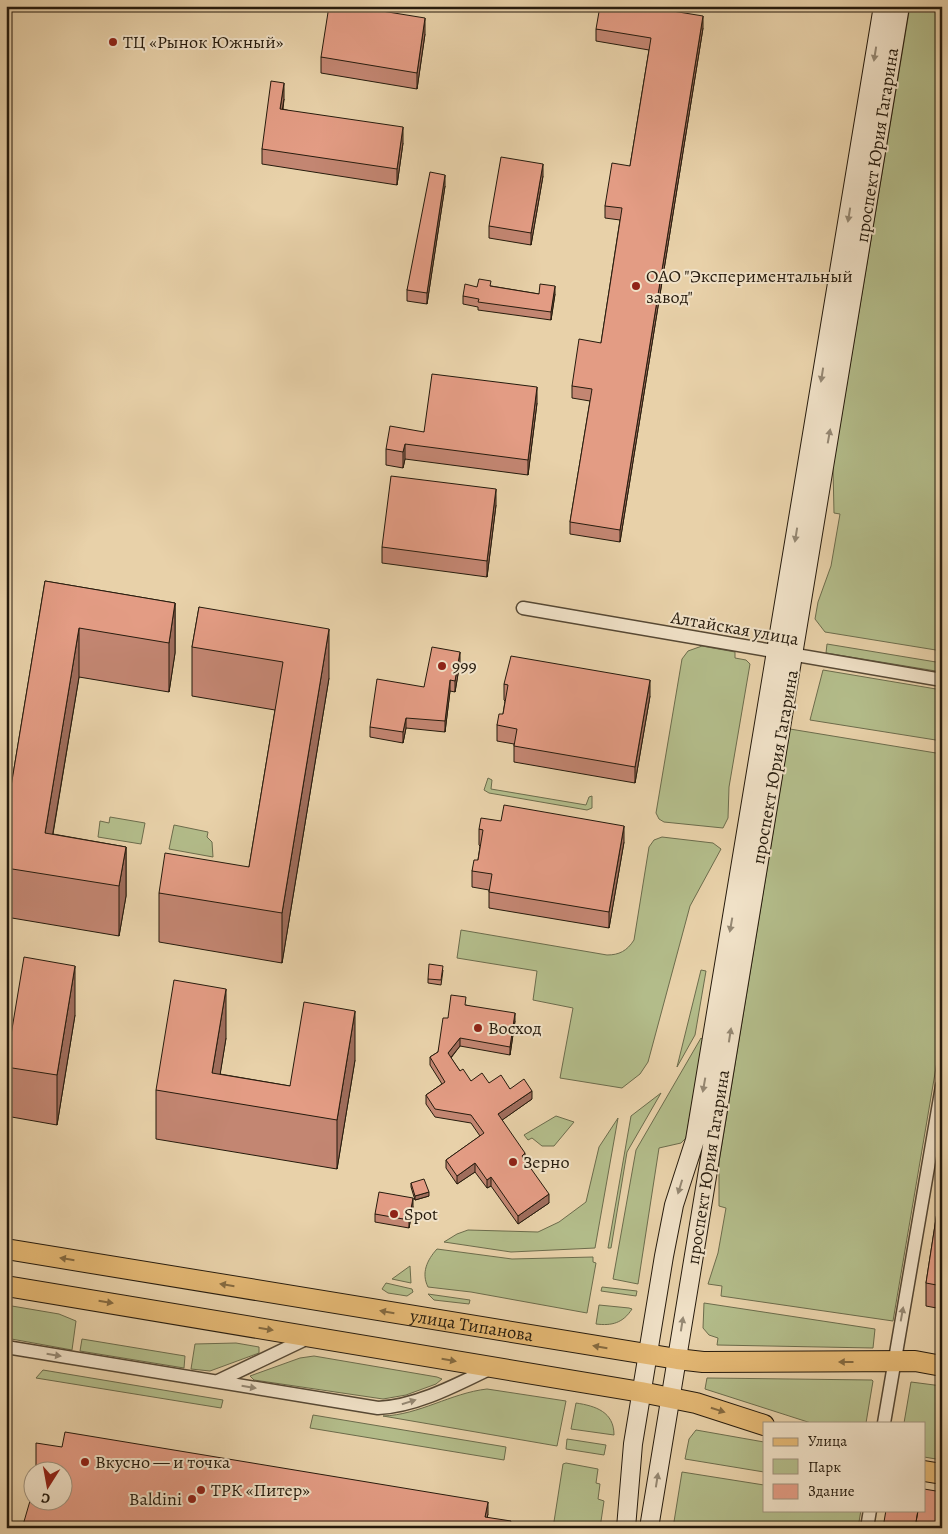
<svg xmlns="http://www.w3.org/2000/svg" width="948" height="1534" font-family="Alegreya,serif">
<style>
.green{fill:#b3bc8a;stroke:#6c6c4c}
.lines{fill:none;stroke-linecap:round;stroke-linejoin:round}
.minor-casing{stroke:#564834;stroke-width:15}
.secondary-casing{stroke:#261b0d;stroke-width:20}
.primary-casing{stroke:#261b0d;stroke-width:22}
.minor{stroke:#f0e1c7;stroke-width:12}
.secondary{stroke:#f0e1c7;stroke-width:18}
.primary{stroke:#e4b874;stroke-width:20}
.wall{fill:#c38672;stroke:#261b0d}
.shaded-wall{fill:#9f6d5c;stroke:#261b0d}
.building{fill:#e39c84;stroke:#261b0d}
.oneway{fill:#958873}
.oneway2{fill:#856a40}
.poi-dot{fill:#8f2418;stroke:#f0e1c7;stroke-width:2}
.labels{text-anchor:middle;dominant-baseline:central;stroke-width:4;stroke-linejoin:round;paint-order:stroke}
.poi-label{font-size:18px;fill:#261b0d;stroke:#f0e1c7;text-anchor:start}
.street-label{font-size:18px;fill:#261b0d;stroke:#f0e1c7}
</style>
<rect width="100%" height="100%" fill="#e8d1a9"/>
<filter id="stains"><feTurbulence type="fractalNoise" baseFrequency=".004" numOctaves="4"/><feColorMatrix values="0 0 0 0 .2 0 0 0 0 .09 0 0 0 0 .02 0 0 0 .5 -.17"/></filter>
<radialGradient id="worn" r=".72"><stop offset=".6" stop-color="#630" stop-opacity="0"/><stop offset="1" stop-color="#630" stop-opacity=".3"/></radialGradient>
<!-- green -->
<path class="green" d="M 910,6 L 942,6 L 942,651 L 825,632 L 815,619 L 818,602 L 831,566 L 840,514 L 834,513 L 833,467 Z
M 827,644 L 942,663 L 942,672 L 826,653 Z
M 702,646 L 735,652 L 735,658 L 746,660 L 750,664 L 729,787 L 728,818 L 723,828 L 664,822 L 659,819 L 656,813 L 682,659 L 688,651 Z
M 823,670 L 942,690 L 942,741 L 810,720 Z
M 790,729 L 942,754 L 942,1032 L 893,1321 L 721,1296 L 722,1286 L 708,1284 L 718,1253 L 726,1208 L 719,1206 L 719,1162 Z
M 488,778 L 492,780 L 491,789 L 586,805 L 589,797 L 592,796 L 592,808 L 587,810 L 489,793 L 484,790 Z
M 110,817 L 145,823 L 141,844 L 98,837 L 100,821 L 109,823 Z
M 174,825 L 208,832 L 207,837 L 212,842 L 213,857 L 169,849 Z
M 662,837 L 713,843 L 721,849 L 690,906 L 648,1062 L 640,1074 L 622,1088 L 560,1078 L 573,1008 L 533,1000 L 537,971 L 457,958 L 461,930 L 607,955 C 619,955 627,951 634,940 L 649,847 L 654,840 Z
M 701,970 L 706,971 L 695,1035 L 677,1067 Z
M 701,1038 L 703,1040 L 686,1138 L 681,1143 L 659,1148 L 638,1284 L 613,1279 L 636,1150 Z
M 661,1093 L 627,1152 L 611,1248 L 608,1248 L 631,1116 Z
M 556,1116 L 574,1122 L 554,1146 L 542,1146 L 532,1138 L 528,1140 L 524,1135 Z
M 618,1118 L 595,1248 L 511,1252 L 444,1242 L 457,1234 L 468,1230 L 538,1232 L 559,1222 L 586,1202 L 599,1147 Z
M 437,1249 L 512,1259 L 593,1257 L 593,1262 L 596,1263 L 587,1313 L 471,1292 L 428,1287 C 421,1273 427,1260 437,1249 Z
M 410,1266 L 411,1283 L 392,1279 Z
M 386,1283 L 412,1289 L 413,1292 L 407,1296 L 388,1293 L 382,1289 Z
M 602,1287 L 637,1291 L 636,1296 L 601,1291 Z
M 428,1294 L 470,1300 L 469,1304 L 434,1300 Z
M 704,1303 L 875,1329 L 873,1348 L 717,1345 L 718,1338 L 709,1335 L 703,1328 Z
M 6,1305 L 59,1314 L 76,1321 L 72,1350 L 6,1338 Z
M 599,1305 L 629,1308 L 632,1309 C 623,1323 612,1326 596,1324 Z
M 82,1339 L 185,1356 L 184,1368 L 80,1351 Z
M 236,1343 L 259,1347 L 259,1353 L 210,1371 L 191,1369 L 195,1344 Z
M 314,1356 L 437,1377 L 442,1379 L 436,1384 L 406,1395 L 383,1399 L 254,1380 L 250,1376 L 300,1358 Z
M 43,1370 L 223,1400 L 221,1408 L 36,1378 Z
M 707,1378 L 872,1380 L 873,1381 L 866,1423 L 811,1423 L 705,1389 Z
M 911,1382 L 942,1386 L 942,1460 L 924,1457 L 924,1423 L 904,1423 Z
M 487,1389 L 566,1401 L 557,1446 L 383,1416 C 419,1415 451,1393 487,1389 Z
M 576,1403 C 596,1406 614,1412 614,1435 L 571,1429 Z
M 313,1415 L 506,1447 L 504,1460 L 310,1428 Z
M 696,1430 L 764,1442 L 764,1472 L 685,1459 L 689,1439 Z
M 567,1439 L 606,1445 L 604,1455 L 566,1449 Z
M 566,1463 L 598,1469 L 596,1483 L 600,1484 L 598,1499 L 604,1501 L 600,1528 L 553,1528 L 563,1464 Z
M 682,1472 L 764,1485 L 764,1510 L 861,1510 L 858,1528 L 673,1528 Z"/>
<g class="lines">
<defs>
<path id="minor" d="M 523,608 L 942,680
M 6,1347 L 378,1408 C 417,1406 456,1385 491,1368
M 218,1381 L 310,1337
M 884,1423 L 942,1086
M 867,1528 L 870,1510"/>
<path id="secondary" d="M 626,1528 L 633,1444 L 664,1256 L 674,1205 L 695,1140 L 883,6
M 649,1528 L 900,6"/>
<g id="primary">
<path id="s1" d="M 6,1249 L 677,1359 L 703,1362 L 915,1361 L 942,1366"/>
<path d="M 6,1286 L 641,1392 L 696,1403 L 764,1425"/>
<path d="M 924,1471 L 942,1474"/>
</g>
</defs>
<!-- minor casing -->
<use href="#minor" class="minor-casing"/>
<!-- secondary casing -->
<use href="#secondary" class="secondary-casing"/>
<!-- primary casing -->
<use href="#primary" class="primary-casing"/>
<!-- minor -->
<use href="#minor" class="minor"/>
<!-- secondary -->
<use href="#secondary" class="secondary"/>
<!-- primary -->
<use href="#primary" class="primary"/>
</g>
<!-- wall -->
<path class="wall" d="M 703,28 L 620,542 L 570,534 L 570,522 L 590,401 L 572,398 L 572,386 L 601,343 L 620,220 L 605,218 L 605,206 L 630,166 L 649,50 L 596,41 L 596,29 Z
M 425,34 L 417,89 L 321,73 L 321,57 Z
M 284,99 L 283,109 L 403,143 L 397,185 L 262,164 L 262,149 Z
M 543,176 L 531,245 L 489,238 L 489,226 Z
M 445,186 L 427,304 L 407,301 L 407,290 Z
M 491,286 L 539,294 L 555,294 L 551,320 L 478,310 L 478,307 L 463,304 L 463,296 L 477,287 Z
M 537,403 L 528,475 L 405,459 L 403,468 L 386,465 L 386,449 L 424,432 Z
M 496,505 L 487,577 L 382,563 L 382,547 Z
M 45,581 L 175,603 L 175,653 L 169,692 L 79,677 L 53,834 L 126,847 L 126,896 L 119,936 L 6,917 L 6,817 Z
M 199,607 L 329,678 L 282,963 L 159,942 L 159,893 L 249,867 L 275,710 L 192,696 L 192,647 Z
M 460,662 L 455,692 L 450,691 L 445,732 L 406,728 L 403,743 L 370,737 L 370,727 L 424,687 Z
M 504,684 L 650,696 L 635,783 L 514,762 L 514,744 L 497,741 L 497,725 L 503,714 L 505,701 L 504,700 Z
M 479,829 L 624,842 L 609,928 L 489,908 L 489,890 L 472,887 L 472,871 L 478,860 L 480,846 L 479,845 Z
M 443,970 L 441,985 L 428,983 L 428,979 Z
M 466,1005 L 515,1021 L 510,1055 L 460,1046 L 451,1058 L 460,1071 L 471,1081 L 489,1083 L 510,1089 L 532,1099 L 502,1120 L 549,1203 L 518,1224 L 491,1186 L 487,1188 L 475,1172 L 457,1184 L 446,1168 L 446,1160 L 480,1136 L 471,1123 L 435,1117 L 426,1104 L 426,1095 L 442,1084 L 430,1065 L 430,1057 L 438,1052 L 448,1018 Z
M 75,1015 L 57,1125 L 6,1116 L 6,1041 L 10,1041 Z
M 226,1038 L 220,1074 L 290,1086 L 355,1060 L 337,1169 L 156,1139 L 156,1090 Z
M 942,1180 L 942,1309 L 926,1306 L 926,1283 Z
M 411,1183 L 429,1196 L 415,1200 L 411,1187 Z
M 413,1206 L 409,1228 L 375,1222 L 375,1214 Z
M 942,1492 L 942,1528 L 883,1528 L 918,1511 Z
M 488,1514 L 487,1517 L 511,1528 L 23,1528 L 23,1525 Z"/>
<!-- shaded-wall -->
<path class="shaded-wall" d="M 703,16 L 703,28 L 620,542 L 620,530 Z
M 425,18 L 425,34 L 417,89 L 417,73 Z
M 284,83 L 284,99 L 280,124 L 280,109 Z
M 403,127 L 403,143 L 397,185 L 397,169 Z
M 543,164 L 543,176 L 531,245 L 531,233 Z
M 445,175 L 445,186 L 427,304 L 427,293 Z
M 555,286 L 555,294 L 551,320 L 551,312 Z
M 537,387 L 537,403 L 528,475 L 528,460 Z
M 405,444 L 405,459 L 403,468 L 403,452 Z
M 496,489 L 496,505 L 487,577 L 487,561 Z
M 175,603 L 175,653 L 169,692 L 169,643 Z
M 79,628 L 79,677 L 46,874 L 45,833 Z
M 329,629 L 329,678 L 282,963 L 282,913 Z
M 460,652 L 460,662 L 455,692 L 455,681 Z
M 450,680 L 450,691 L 445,732 L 445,721 Z
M 650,680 L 650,696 L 635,783 L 635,767 Z
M 406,718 L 406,728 L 403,743 L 403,732 Z
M 624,826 L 624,842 L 609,928 L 609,912 Z
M 126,847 L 126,896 L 119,936 L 119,886 Z
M 75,966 L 75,1015 L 57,1125 L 57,1075 Z
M 226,989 L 226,1038 L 216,1100 L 212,1073 Z
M 355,1011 L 355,1060 L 337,1169 L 337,1120 Z
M 515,1013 L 515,1021 L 510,1055 L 510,1047 Z
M 460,1038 L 460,1046 L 448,1061 L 448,1053 Z
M 532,1091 L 532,1099 L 498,1123 L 498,1114 Z
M 525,1153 L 525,1162 L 522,1156 Z
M 475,1163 L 475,1172 L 457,1184 L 457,1176 Z
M 491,1177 L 491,1186 L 487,1188 L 487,1180 Z
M 429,1192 L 429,1196 L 415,1200 L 415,1196 Z
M 549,1194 L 549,1203 L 518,1224 L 518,1216 Z
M 413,1198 L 413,1206 L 409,1228 L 409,1220 Z
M 488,1502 L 488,1514 L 485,1528 L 485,1517 Z"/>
<!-- building -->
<path class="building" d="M 329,6 L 351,6 L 425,18 L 417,73 L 321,57 Z
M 600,6 L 642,6 L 703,16 L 620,530 L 570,522 L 592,389 L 572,386 L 579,339 L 601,343 L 622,208 L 605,206 L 612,163 L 630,166 L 651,38 L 596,29 Z
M 271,81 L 284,83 L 280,109 L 403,127 L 397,169 L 262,149 Z
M 501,157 L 543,164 L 531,233 L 489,226 Z
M 430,172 L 445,175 L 427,293 L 407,290 Z
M 479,279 L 491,281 L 490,286 L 539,294 L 540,284 L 555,286 L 551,312 L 478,302 L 479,299 L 463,296 L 465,284 L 477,287 Z
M 432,374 L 537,387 L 528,460 L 405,444 L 403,452 L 386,449 L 390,426 L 424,432 Z
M 391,476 L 496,489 L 487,561 L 382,547 Z
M 45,581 L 175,603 L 169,643 L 79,628 L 45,833 L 126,847 L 119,886 L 6,868 L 6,817 Z
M 199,607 L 329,629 L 282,913 L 159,893 L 165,853 L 249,867 L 283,662 L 192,647 Z
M 432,647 L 460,652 L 455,681 L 450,680 L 445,721 L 406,718 L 403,732 L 370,727 L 377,679 L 424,687 Z
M 511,656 L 650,680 L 635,767 L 514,746 L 517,729 L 497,725 L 499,714 L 503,714 L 508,685 L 504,684 Z
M 504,805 L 624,826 L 609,912 L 489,892 L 492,874 L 472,871 L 474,860 L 478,860 L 483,830 L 479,829 L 481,818 L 501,821 Z
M 24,957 L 75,966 L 57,1075 L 6,1067 L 6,1041 L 10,1041 Z
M 429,964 L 443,966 L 441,980 L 428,979 Z
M 174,980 L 226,989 L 212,1073 L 290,1086 L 304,1002 L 355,1011 L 337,1120 L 156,1090 Z
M 451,995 L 466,997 L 465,1005 L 515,1013 L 510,1047 L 460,1038 L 448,1053 L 460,1071 L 463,1069 L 471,1081 L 482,1073 L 489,1083 L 501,1075 L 510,1089 L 524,1079 L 532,1091 L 498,1114 L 525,1153 L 522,1156 L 549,1194 L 518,1216 L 491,1177 L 487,1180 L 475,1163 L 457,1176 L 446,1160 L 484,1133 L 471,1115 L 435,1109 L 426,1095 L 445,1082 L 430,1057 L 438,1052 L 443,1018 L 448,1018 Z
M 424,1179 L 429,1192 L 415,1196 L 411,1183 Z
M 942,1180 L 942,1286 L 926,1283 Z
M 379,1192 L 413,1198 L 409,1220 L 375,1214 Z
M 65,1432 L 488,1502 L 485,1517 L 511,1521 L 509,1528 L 39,1528 L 23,1525 L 32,1494 L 32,1502 L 62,1502 L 62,1472 L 36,1472 L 36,1443 L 62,1447 Z
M 924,1489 L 942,1492 L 942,1526 L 916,1522 L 918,1510 L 924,1510 Z
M 886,1510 L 914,1510 L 918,1511 L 915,1528 L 883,1528 Z"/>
<!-- one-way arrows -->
<defs><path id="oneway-solid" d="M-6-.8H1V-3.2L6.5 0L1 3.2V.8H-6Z" transform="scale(1.25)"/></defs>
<g class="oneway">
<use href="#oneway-solid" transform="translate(875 54) rotate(99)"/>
<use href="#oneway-solid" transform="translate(849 215) rotate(99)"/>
<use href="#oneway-solid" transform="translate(822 375) rotate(99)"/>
<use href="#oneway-solid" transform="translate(829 436) rotate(-80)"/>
<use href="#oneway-solid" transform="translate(796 535) rotate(99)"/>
<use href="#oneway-solid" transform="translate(731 925) rotate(100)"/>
<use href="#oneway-solid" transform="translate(730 1035) rotate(-81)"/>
<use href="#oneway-solid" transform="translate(704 1085) rotate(100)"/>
<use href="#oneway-solid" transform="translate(680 1187) rotate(107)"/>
<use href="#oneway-solid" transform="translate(902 1314) rotate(-80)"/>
<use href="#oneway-solid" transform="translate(682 1324) rotate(-81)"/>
<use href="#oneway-solid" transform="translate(54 1355) rotate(9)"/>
<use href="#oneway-solid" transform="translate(249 1387) rotate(9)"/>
<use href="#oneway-solid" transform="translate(409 1402) rotate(-17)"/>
<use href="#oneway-solid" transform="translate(657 1480) rotate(-81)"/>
</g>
<g class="oneway2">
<use href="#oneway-solid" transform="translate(67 1259) rotate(-171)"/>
<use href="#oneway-solid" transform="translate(227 1285) rotate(-171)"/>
<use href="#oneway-solid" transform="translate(106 1302) rotate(9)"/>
<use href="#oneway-solid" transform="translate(387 1312) rotate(-170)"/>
<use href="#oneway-solid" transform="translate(266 1329) rotate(9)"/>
<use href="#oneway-solid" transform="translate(600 1347) rotate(-170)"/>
<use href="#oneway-solid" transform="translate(449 1360) rotate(10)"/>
<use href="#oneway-solid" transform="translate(846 1362) rotate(-180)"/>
<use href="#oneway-solid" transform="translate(718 1410) rotate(18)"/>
</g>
<!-- markers -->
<g class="poi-dot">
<circle cx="113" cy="42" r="5"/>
<circle cx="636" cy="286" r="5"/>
<circle cx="442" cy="666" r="5"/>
<circle cx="478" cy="1028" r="5"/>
<circle cx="513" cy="1162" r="5"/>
<circle cx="394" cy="1214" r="5"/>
<circle cx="85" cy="1462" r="5"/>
<circle cx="201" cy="1490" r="5"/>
<circle cx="192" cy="1499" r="5"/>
</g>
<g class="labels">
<!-- poi labels -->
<g class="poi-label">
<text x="123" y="42">ТЦ «Рынок Южный»</text>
<text x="646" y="276">ОАО "Экспериментальный<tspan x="646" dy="21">завод"</tspan></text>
<text x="452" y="666">999</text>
<text x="488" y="1028">Восход</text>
<text x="523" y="1162">Зерно</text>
<text x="404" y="1214">Spot</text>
<text x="95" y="1462">Вкусно — и точка</text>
<text x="211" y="1490">ТРК «Питер»</text>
<text x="182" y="1499" text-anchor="end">Baldini</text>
</g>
<!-- street labels -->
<g class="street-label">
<text transform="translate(877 145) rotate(-81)">проспект Юрия Гагарина</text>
<text transform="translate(735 628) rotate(10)">Алтайская улица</text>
<text transform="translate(775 767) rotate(-80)">проспект Юрия Гагарина</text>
<text transform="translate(708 1167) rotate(-81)">проспект Юрия Гагарина</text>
<text stroke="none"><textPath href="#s1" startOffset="472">улица Типанова</textPath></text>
</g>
</g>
<!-- margin -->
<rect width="948" height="1534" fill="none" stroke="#e8d1a9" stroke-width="25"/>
<rect x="8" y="8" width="933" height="1519" fill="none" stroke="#261b0d" stroke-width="2.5"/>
<rect x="12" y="12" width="923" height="1509" fill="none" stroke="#261b0d"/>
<!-- legend -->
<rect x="763" y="1422" width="162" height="90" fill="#f0e1c7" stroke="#9f927d"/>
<rect x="773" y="1438" width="25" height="8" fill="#e4b874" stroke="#9f927d"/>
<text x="808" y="1446" font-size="15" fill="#261b0d">Улица</text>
<rect x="773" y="1459" width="25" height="15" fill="#b3bc8a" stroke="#9f927d"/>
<text x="808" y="1472" font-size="15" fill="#261b0d">Парк</text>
<rect x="773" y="1484" width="25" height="15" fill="#e39c84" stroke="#9f927d"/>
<text x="808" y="1496" font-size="15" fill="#261b0d">Здание</text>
<!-- north arrow -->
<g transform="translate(48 1486) rotate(191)"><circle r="24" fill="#f0e1c7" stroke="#9f927d"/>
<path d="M0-4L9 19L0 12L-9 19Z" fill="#8f2418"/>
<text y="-8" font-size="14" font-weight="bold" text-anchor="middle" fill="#261b0d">С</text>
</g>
<rect width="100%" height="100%" filter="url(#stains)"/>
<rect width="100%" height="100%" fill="url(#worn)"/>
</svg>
